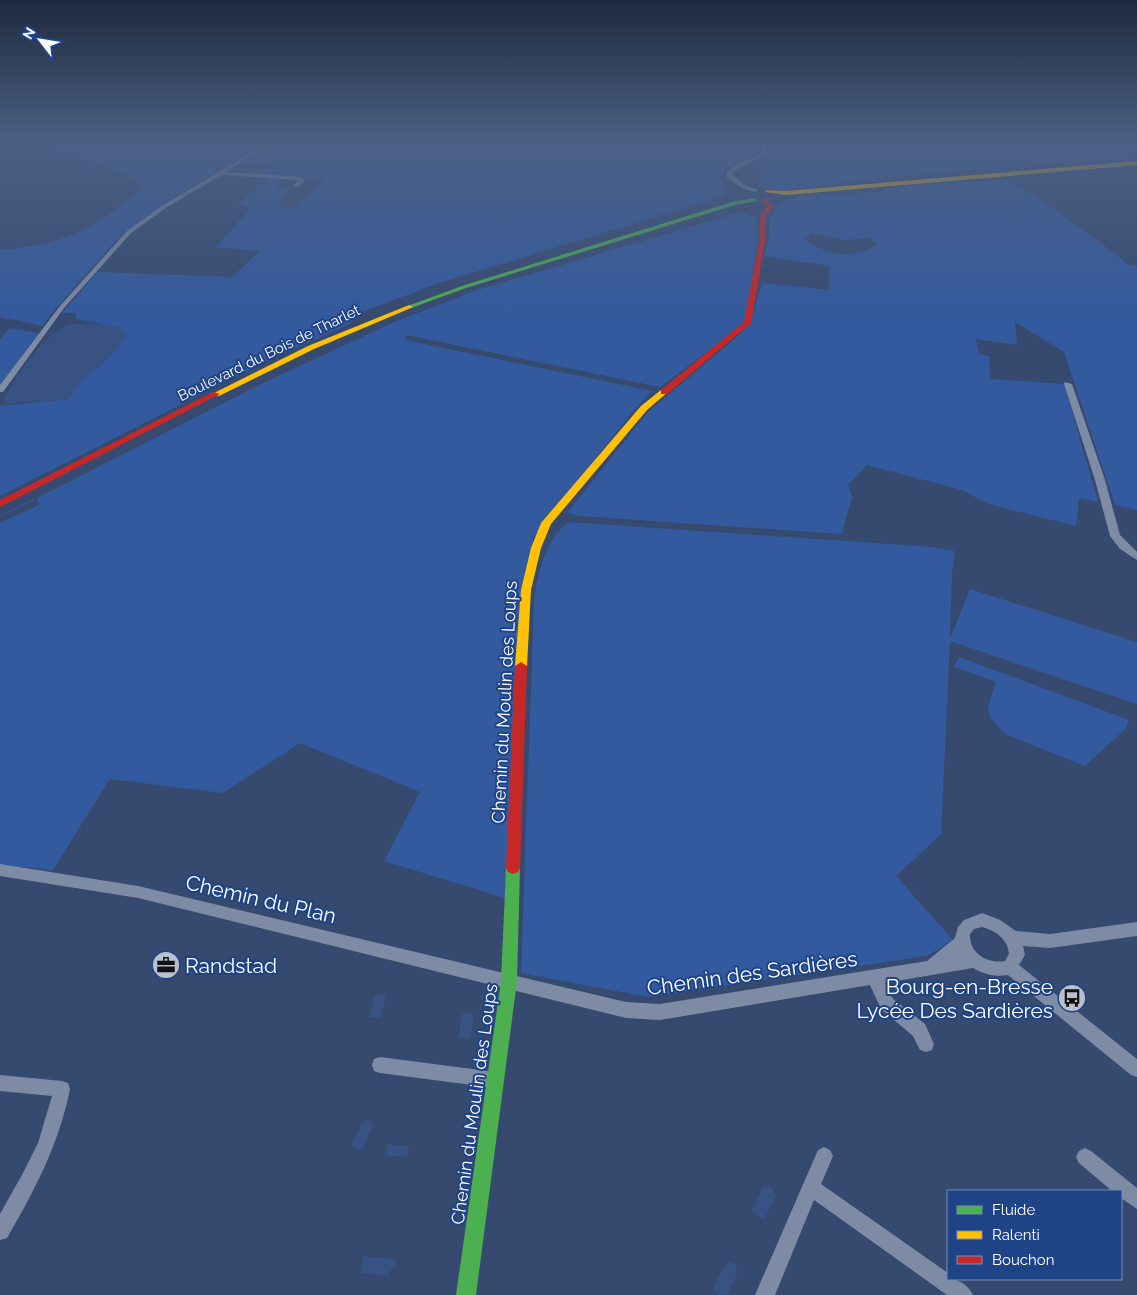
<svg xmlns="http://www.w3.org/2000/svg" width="1137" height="1295" font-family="Raleway,sans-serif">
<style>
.green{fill:#335a9e;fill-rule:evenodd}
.water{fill:#385283}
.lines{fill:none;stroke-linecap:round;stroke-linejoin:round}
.stream{stroke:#385283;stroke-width:2.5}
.street{fill:#7d8ba5;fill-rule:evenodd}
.fast{fill:#4caf50;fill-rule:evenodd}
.slow{fill:#ffc107;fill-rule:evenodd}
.jam{fill:#c62828;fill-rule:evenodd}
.labels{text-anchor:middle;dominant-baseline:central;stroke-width:4;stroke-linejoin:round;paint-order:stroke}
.far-street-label{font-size:15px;fill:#fff;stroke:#1e4387}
.street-label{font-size:18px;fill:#fff;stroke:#1e4387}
.near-street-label{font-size:21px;fill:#fff;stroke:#1e4387}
.near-poi-label{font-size:21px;fill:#fff;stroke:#1e4387;text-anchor:start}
</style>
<rect width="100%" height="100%" fill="#364a6f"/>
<!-- green -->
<path class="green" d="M 18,140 L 260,140 L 252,151 L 172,198 L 121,235 L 51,314 L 43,326 L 0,317 L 0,250 C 64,246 96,227 145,187 L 126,173 Z
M 269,140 L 335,140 L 391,143 L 395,140 L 761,140 L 755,156 L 726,168 L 721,178 L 725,196 L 439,283 L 343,319 L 352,323 L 271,359 L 0,496 L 0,406 L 68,399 L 83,379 L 111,356 L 121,327 L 75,319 L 77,313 L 62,313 L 98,272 L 232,277 L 260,251 L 216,247 L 251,208 L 238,205 L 260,184 L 272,178 L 279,179 L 277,188 L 288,188 L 278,207 L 294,208 L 325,179 L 257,174 L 272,165 L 254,163 L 240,168 C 244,158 258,155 267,149 Z
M 767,140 L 1137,140 L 1137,159 L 933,173 L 779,190 L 758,186 Z
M 1006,179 L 1044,202 L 1116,254 L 1128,265 L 1137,266 L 1137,510 L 1115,505 L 1064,352 L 1015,322 L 1017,345 L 976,339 L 979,354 L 989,356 L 990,379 L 1064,384 L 1098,502 L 1079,498 L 1076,526 L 988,504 L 962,490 L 867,465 L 848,485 L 852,497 L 842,534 L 580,516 L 567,513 L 648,412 L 739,335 L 750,323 L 762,283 L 829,290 L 829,266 L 764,256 L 768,243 L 770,217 L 784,200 L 802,195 L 880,192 L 886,188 ZM 811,233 L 845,240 L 869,238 L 877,244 C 864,256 843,256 827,251 C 820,249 812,243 805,240 Z
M 741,212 L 756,218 L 758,242 L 744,324 L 660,387 L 406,335 L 405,340 L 652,391 L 633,411 L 533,538 L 505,898 L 384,861 L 420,792 L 300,743 L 223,793 L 110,779 L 53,870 L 0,865 L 0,523 L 39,505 L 37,498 L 263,383 L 394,322 L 474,291 Z
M 9,328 L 39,333 L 0,385 L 0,339 Z
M 569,522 L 932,547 L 955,551 L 952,572 L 950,639 L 970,589 L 1137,642 L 1137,704 L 950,641 L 941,834 L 896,876 L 953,940 L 927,956 L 648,997 L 521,973 L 534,604 C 537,576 544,539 569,522 Z
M 959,657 L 1129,720 L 1126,728 L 1085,766 L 1005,734 L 990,717 L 988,707 L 996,682 L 954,667 Z"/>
<!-- water -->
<path class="water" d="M 71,324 L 104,324 L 121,327 L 127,335 L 111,356 L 83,379 L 69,399 L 6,404 L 3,399 C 21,373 40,335 71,324 Z
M 375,994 L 386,995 L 381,1018 L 369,1017 Z
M 466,1012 L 474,1015 L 470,1039 L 458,1038 L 462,1014 Z
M 367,1120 L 370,1121 L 373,1126 L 362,1150 L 351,1145 L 363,1121 Z
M 387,1144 L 409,1146 L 407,1157 L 385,1155 Z
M 768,1185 L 774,1189 L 773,1193 L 776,1195 L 764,1220 L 752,1211 L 763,1186 L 766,1188 Z
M 364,1256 L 396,1259 L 395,1268 L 390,1271 L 389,1276 L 360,1273 Z
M 730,1261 L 737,1266 L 736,1270 L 738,1272 L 727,1295 L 719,1295 L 712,1290 L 726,1263 L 728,1264 Z"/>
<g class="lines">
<!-- stream -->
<path class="stream" d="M 0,516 L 33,500"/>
<!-- street -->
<path class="street" d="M 263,140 L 267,140 L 261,149 L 226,172 L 302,177 L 305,180 L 298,187 L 293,186 L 298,180 L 222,175 L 167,207 L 131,233 L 64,308 L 3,392 L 0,392 L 0,385 L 60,306 L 127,231 L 163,205 L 237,161 L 257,147 Z
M 763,140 L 767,140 L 766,155 L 740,167 L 732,174 L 732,175 L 746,186 L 758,190 L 755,192 L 742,188 L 727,177 L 726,173 L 736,165 L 761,153 Z
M 1065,382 L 1072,384 L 1105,480 L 1120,535 L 1137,552 L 1137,560 L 1120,549 L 1110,536 L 1095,480 L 1064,384 Z
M 0,864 L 138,886 L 626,1002 L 660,1004 L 927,961 L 955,938 L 958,927 L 964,920 L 982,913 L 1000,920 L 1016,931 L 1050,934 L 1137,922 L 1137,936 L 1050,948 L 1023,946 L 1025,955 L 1019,965 L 1137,1059 L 1137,1077 L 1131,1075 L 1008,975 C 995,977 985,975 973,968 L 885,983 L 893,999 L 925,1024 L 934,1044 L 932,1050 L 926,1052 L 920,1050 L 913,1036 L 881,1009 L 870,985 L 660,1020 L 626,1018 L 138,898 L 0,876 ZM 982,927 C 996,931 1008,939 1009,954 L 1005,961 C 988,964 969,954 970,934 L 974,929 Z
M 380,1057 L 495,1072 L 501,1074 L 503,1080 L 501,1086 L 495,1088 L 380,1073 L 374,1071 L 372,1065 L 374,1059 Z
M 0,1075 L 62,1081 L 68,1083 L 70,1089 C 59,1144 35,1190 7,1238 L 0,1240 L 0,1214 L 23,1173 L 38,1143 L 52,1096 L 0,1091 Z
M 824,1147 L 830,1150 L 833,1156 L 821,1184 L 948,1273 L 948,1279 C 959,1279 968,1285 973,1295 L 947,1295 L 814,1200 L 775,1295 L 755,1295 L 818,1150 Z
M 1085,1148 L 1091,1151 L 1137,1188 L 1137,1209 L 1121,1198 L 1121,1191 L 1112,1191 L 1079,1163 L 1076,1157 L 1079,1151 Z"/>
<!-- fast -->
<path class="fast" d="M 755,198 L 757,201 L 735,205 L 466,288 L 411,308 L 405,307 L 462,286 L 732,202 Z
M 513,862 L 518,864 L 520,868 L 517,981 L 476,1295 L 456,1295 L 501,981 L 506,868 L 508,864 Z"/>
<!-- slow -->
<path class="slow" d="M 1137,161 L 1137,165 L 786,195 L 764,192 L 767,190 L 786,191 Z
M 409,305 L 413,307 L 411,308 L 314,349 L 219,396 L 212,394 L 308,346 Z
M 661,390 L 668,392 L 647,410 L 551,524 L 541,548 L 531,590 L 527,666 L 525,669 L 517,669 L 515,666 L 521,590 L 531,548 L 541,523 L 641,406 Z"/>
<!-- jam -->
<path class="jam" d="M 766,198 L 773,206 L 766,216 L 765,242 L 751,323 L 667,394 L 661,394 L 661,390 L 744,322 L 759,242 L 760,216 L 767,206 L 763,200 Z
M 213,392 L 220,394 L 0,507 L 0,500 Z
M 521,662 L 527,666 L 520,868 L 518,872 L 513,874 L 508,872 L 506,868 L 515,666 Z"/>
</g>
<!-- sky -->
<linearGradient id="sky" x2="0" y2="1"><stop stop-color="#1e293d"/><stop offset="0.44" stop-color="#4c6085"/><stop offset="1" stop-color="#4c6085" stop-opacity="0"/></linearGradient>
<rect width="1137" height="321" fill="url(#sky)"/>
<!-- icons -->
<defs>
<symbol id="office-disc" viewBox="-11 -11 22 22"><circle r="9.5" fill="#b9c0cd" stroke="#1e4387"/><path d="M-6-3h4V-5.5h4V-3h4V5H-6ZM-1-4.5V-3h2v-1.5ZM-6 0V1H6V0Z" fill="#111"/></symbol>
<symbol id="bus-disc" viewBox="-11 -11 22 22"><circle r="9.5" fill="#b9c0cd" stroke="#1e4387"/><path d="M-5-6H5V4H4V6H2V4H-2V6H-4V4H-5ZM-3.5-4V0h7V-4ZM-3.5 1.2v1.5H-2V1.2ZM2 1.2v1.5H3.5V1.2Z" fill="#111"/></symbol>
</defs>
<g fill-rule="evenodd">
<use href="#office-disc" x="150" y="949" width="32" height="32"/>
<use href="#bus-disc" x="1056" y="982" width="32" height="32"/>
</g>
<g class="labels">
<!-- far-street labels -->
<g class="far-street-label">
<text transform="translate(269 353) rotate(-26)">Boulevard du Bois de Tharlet</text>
</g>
<!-- street labels -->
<g class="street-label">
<text transform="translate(504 702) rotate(-87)">Chemin du Moulin des Loups</text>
<text transform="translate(474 1104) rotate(-82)">Chemin du Moulin des Loups</text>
</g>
<!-- near-street labels -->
<g class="near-street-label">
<text transform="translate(261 899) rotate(13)">Chemin du Plan</text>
<text transform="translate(752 973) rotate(-8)">Chemin des Sardières</text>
</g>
<!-- near-poi labels -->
<g class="near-poi-label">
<text x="185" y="965">Randstad</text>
<text x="1053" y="986" text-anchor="end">Bourg-en-Bresse<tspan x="1053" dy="24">Lycée Des Sardières</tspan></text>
</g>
</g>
<!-- legend -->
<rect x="947" y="1190" width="175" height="90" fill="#1e4387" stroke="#788eb7"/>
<rect x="957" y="1206" width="25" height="8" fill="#4caf50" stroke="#788eb7"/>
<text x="992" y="1215" font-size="15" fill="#ffffff">Fluide</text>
<rect x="957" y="1231" width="25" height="8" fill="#ffc107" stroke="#788eb7"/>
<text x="992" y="1240" font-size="15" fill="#ffffff">Ralenti</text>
<rect x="957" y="1256" width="25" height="8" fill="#c62828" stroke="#788eb7"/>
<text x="992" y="1265" font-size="15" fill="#ffffff">Bouchon</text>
<!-- north arrow -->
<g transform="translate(40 40) rotate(301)" stroke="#1e4387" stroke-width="4" paint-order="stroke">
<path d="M0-4L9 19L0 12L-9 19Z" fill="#ffffff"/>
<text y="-8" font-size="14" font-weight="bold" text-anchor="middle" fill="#ffffff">N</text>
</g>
</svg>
